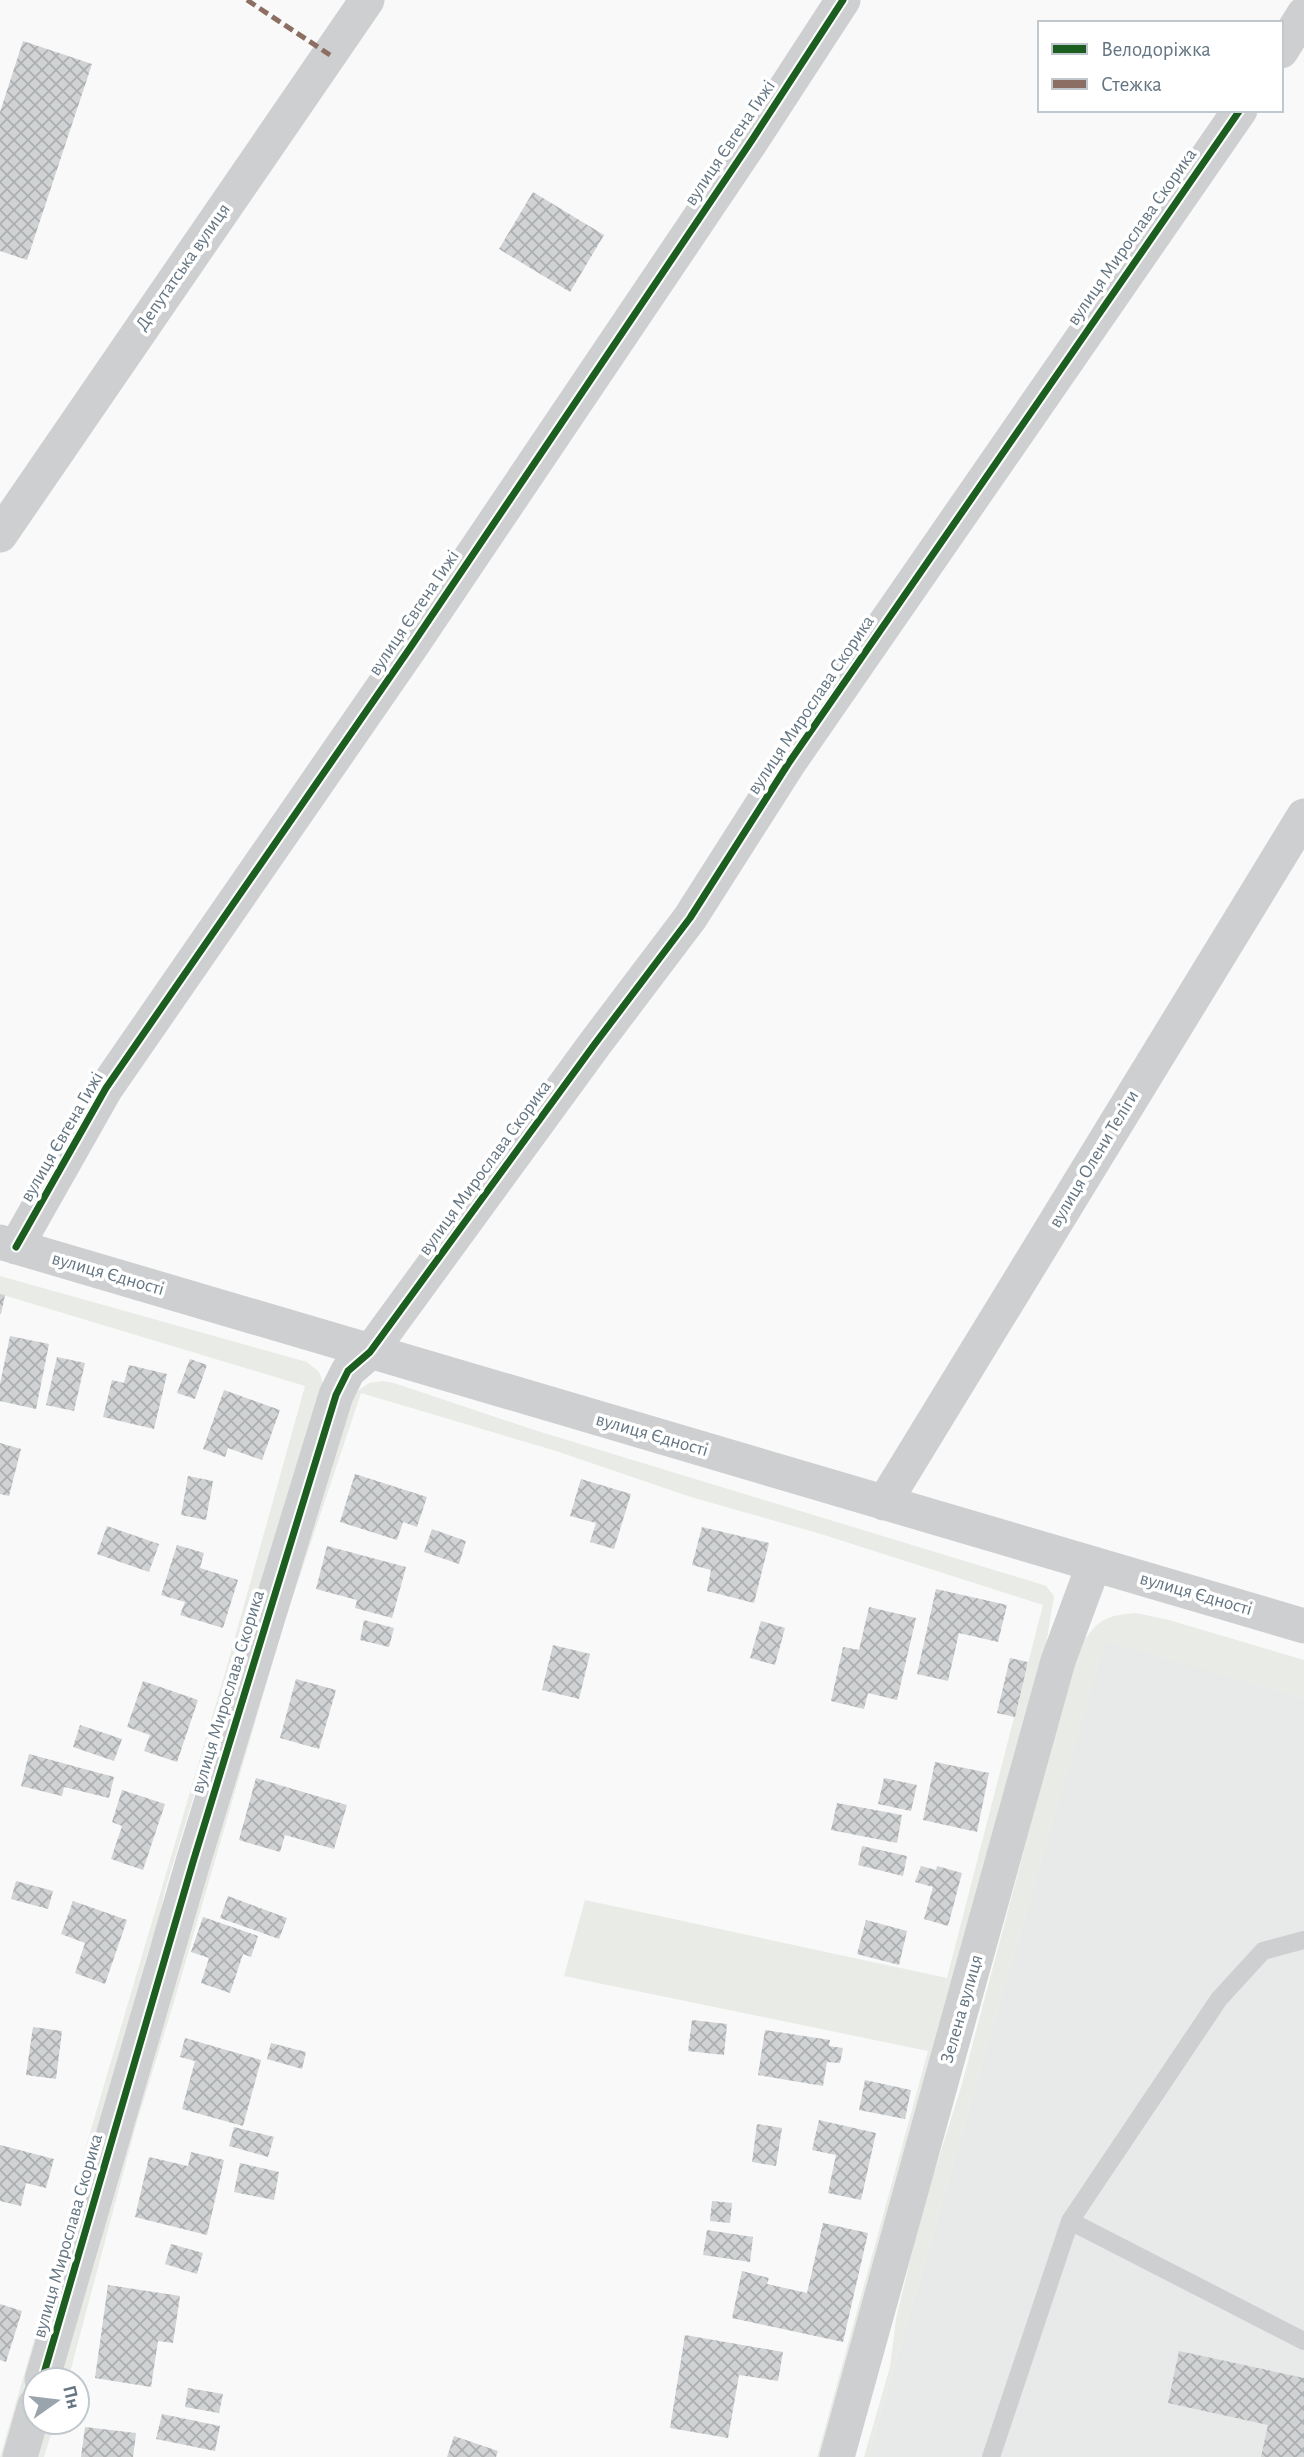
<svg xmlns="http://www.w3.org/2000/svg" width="1304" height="2457" font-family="'Alegreya Sans',sans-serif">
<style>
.built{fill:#e8e9e9}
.green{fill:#e8ebe6}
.building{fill:url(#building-cross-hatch)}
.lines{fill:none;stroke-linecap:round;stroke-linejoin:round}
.lane{stroke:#cecfd0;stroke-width:18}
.street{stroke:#cecfd0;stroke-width:35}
.quiet{stroke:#8d6e63;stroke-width:5;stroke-dasharray:10 5;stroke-linecap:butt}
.cycleway-casing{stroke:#fff;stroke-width:11}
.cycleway{stroke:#1b5e20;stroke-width:7}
.labels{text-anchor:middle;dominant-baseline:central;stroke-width:7;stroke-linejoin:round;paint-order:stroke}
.street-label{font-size:19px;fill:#657683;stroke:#fff}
</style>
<defs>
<pattern id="building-cross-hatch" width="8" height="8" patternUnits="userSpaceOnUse" patternTransform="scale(1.75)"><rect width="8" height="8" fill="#d0d2d3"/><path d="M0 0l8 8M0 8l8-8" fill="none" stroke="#acafb1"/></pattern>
</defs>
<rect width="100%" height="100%" fill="#f9f9f9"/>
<!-- built -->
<path class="built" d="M 1105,1641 L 1304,1698 L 1304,2457 L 868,2457 Z"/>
<!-- green -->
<path class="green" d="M 0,1276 L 307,1362 L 319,1372 L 323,1383 L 195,1792 L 165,1890 L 157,1927 L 149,1948 L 100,2128 L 60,2259 L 58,2260 L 87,2143 L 227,1666 L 305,1386 L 0,1294 Z
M 382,1381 L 394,1383 L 531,1429 L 1037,1583 L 1046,1586 L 1054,1596 L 1045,1651 L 825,2457 L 817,2457 L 928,2051 L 564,1976 L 585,1900 L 947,1978 L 1043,1605 L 821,1534 L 691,1497 L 556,1451 L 361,1393 L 284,1623 L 173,2005 L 136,2125 L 68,2380 L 59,2380 L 97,2255 L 131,2123 L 350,1396 L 369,1383 Z
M 1136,1613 L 1169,1620 L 1304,1660 L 1304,1698 L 1105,1642 L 868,2457 L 864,2457 L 890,2367 L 896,2319 L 922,2211 L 962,2084 L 1077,1650 C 1098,1622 1099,1616 1136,1613 Z
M 49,2289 L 52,2292 L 48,2321 L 7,2457 L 0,2457 Z
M 46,2422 L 55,2422 L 44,2457 L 35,2457 Z"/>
<!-- building -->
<path class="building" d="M 23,41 L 92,64 L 27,260 L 0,251 L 0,112 Z
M 533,192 L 604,235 L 570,292 L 499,249 Z
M 0,1294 L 5,1295 L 1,1314 L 0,1314 Z
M 10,1336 L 49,1344 L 36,1409 L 0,1401 L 0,1384 Z
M 57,1357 L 85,1363 L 74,1411 L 46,1405 Z
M 190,1359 L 207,1365 L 195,1399 L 177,1393 Z
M 129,1365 L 167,1374 L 154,1429 L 103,1417 L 112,1380 L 124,1383 Z
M 224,1390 L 280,1410 L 262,1460 L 228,1448 L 225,1457 L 203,1449 Z
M 0,1443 L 21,1449 L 9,1496 L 0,1494 Z
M 355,1474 L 427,1497 L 417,1527 L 403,1522 L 397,1540 L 340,1522 Z
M 188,1476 L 213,1481 L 206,1520 L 181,1515 Z
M 581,1479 L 631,1494 L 614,1549 L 590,1542 L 596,1523 L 570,1516 Z
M 107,1526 L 159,1544 L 149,1572 L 97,1554 Z
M 702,1527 L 769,1543 L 754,1603 L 707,1591 L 711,1570 L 692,1565 Z
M 432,1529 L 466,1541 L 459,1564 L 424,1552 Z
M 177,1545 L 204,1553 L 200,1568 L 238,1580 L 223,1628 L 180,1615 L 185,1602 L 161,1595 Z
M 327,1546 L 406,1567 L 392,1618 L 355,1608 L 357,1600 L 316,1589 Z
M 936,1589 L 1007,1605 L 998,1642 L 959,1633 L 948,1681 L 917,1674 Z
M 869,1607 L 916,1618 L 897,1700 L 868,1693 L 864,1709 L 831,1701 L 843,1647 L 859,1650 Z
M 364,1620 L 394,1628 L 389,1647 L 360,1640 Z
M 761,1621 L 785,1628 L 775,1665 L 750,1658 Z
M 553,1645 L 590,1654 L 579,1699 L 542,1690 Z
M 1010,1658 L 1028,1662 L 1015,1717 L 997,1713 Z
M 296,1679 L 336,1690 L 319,1749 L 280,1738 Z
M 143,1681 L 198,1700 L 177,1762 L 144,1751 L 150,1735 L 127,1727 Z
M 80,1725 L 122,1739 L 114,1761 L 73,1747 Z
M 29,1754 L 114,1777 L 109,1798 L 64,1787 L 62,1796 L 21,1786 Z
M 935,1762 L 989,1773 L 977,1832 L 923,1820 Z
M 256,1778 L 347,1805 L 334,1849 L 285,1835 L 280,1852 L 239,1840 Z
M 884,1778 L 917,1785 L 911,1811 L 878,1804 Z
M 122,1790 L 165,1804 L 143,1870 L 111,1859 L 122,1826 L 112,1822 Z
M 837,1803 L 902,1815 L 897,1843 L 831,1830 Z
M 862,1846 L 907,1856 L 903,1876 L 858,1865 Z
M 921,1866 L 936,1870 L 937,1866 L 962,1873 L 948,1926 L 924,1919 L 933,1887 L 915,1882 Z
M 16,1881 L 53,1891 L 48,1909 L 11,1899 Z
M 228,1896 L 287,1918 L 279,1939 L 220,1918 Z
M 73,1901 L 127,1920 L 105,1984 L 75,1973 L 85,1943 L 61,1934 Z
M 203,1917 L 258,1936 L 251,1957 L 243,1954 L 230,1993 L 201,1983 L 209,1958 L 191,1952 Z
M 866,1920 L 907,1931 L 899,1965 L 857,1954 Z
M 692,2020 L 727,2024 L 724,2055 L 688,2051 Z
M 33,2027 L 62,2031 L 56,2079 L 26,2075 Z
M 765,2030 L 830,2040 L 829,2046 L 843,2048 L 840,2063 L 827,2062 L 823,2086 L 758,2075 Z
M 185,2038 L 261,2060 L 243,2126 L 182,2109 L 195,2061 L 180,2057 Z
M 271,2043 L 306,2052 L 302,2069 L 267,2059 Z
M 865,2080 L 911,2090 L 905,2119 L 859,2110 Z
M 819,2120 L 876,2133 L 861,2200 L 828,2193 L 836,2155 L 812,2150 Z
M 757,2124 L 782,2128 L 776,2166 L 752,2162 Z
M 234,2127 L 274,2137 L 268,2157 L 229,2146 Z
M 0,2145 L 54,2159 L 46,2188 L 26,2183 L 21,2206 L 0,2201 Z
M 191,2152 L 224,2160 L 207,2235 L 135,2217 L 149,2157 L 188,2166 Z
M 240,2163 L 279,2172 L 274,2200 L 234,2192 Z
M 712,2201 L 732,2203 L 730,2223 L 710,2221 Z
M 823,2223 L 868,2233 L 843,2342 L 732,2318 L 742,2271 L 769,2278 L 767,2284 L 807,2293 Z
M 707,2230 L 753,2237 L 750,2262 L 703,2255 Z
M 171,2244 L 203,2253 L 197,2274 L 165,2264 Z
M 108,2285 L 180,2296 L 173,2343 L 158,2341 L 151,2387 L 95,2378 Z
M 0,2304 L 22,2311 L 6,2362 L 0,2360 Z
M 685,2335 L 783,2352 L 778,2381 L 739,2375 L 728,2438 L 670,2428 Z
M 1179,2351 L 1304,2378 L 1304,2457 L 1261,2457 L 1268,2425 L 1168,2403 Z
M 188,2388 L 223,2394 L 219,2413 L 185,2407 Z
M 162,2414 L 220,2426 L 215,2451 L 156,2439 Z
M 85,2427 L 136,2433 L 133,2457 L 81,2457 Z
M 454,2436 L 498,2451 L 496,2457 L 447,2457 Z"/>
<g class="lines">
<!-- lane -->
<path class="lane" d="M 1070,2221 L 1219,1999 L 1263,1951 L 1304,1940
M 991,2457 L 1070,2221 L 1304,2341"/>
<!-- street -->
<path class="street" d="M 1281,51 L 1304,14
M 0,535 L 367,0
M 0,1242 L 1304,1626
M 16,1247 L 106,1088 L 410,648 L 752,140 L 843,0
M 884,1503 L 1304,816
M 42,2380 L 193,1862 L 336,1395 L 348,1371 L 370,1352 L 594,1045 L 690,918 L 788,764 L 1240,110
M 20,2457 L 35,2405
M 837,2457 L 1058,1661 L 1094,1564"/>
<!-- quiet -->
<path class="quiet" d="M 247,0 L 330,55"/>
<defs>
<path id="cycleway" d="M 16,1247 L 106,1088 L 410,648 L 752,140 L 843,0
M 42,2380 L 193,1862 L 336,1395 L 348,1371 L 370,1352 L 594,1045 L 690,918 L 788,764 L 1240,110"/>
</defs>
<!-- cycleway casing -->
<use href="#cycleway" class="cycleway-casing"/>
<!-- cycleway -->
<use href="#cycleway" class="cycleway"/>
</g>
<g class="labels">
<!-- street labels -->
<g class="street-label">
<text transform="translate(730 143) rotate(-56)">вулиця Євгена Гижі</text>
<text transform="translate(1132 237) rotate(-55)">вулиця Мирослава Скорика</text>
<text transform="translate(183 267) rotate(-55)">Депутатська вулиця</text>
<text transform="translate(414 613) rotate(-56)">вулиця Євгена Гижі</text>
<text transform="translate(811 705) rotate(-56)">вулиця Мирослава Скорика</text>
<text transform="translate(62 1137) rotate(-60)">вулиця Євгена Гижі</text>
<text transform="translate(1094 1159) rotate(-59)">вулиця Олени Теліги</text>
<text transform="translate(485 1168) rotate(-54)">вулиця Мирослава Скорика</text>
<text transform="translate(108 1274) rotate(16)">вулиця Єдності</text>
<text transform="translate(652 1435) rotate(16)">вулиця Єдності</text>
<text transform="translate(1196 1594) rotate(16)">вулиця Єдності</text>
<text transform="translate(228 1692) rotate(-73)">вулиця Мирослава Скорика</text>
<text transform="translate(962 2009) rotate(-74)">Зелена вулиця</text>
<text transform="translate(68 2236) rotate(-74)">вулиця Мирослава Скорика</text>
</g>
</g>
<!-- legend -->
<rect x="1038" y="21" width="245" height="91" fill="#ffffff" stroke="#c1c8cd" stroke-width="2"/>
<rect x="1052" y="44" width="35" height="10" fill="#1b5e20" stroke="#c1c8cd" stroke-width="2"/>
<text x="1101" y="56" font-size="21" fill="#657683">Велодоріжка</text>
<rect x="1052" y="79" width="35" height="10" fill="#8d6e63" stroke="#c1c8cd" stroke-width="2"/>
<text x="1101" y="91" font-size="21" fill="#657683">Стежка</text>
<!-- north arrow -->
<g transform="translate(56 2401) rotate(76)"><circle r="33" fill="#ffffff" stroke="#c1c8cd" stroke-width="2"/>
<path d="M0-5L12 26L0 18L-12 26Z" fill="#99a4ac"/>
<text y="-10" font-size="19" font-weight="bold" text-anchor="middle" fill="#657683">Пн</text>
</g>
</svg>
